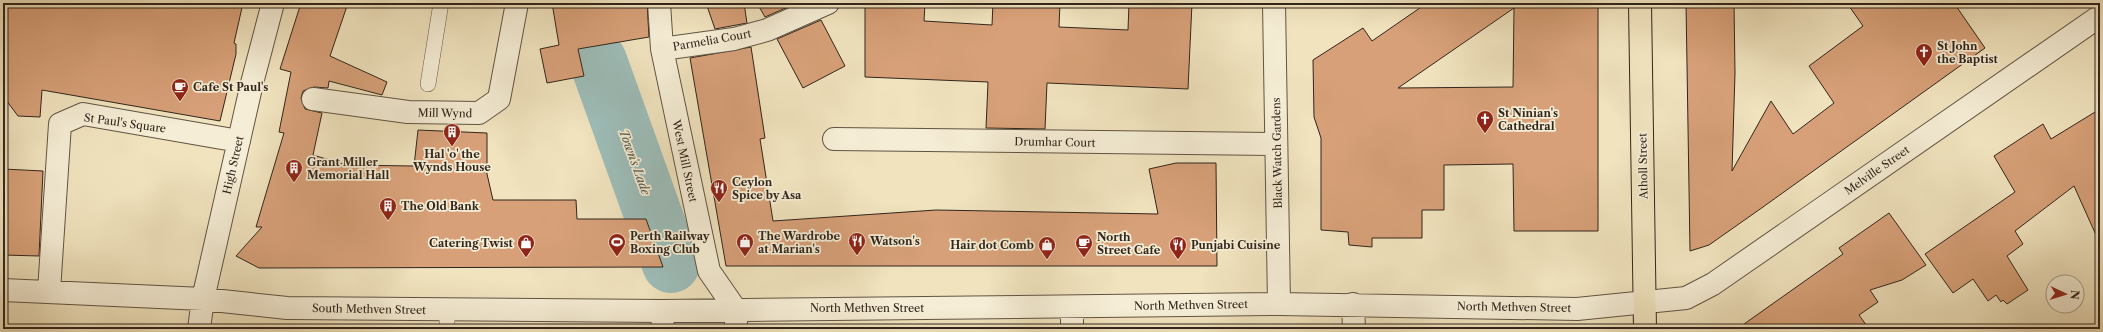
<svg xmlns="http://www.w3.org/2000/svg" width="2103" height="332" font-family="'Libre Caslon Text',serif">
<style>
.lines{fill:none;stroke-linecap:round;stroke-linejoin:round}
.river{stroke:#9dbdb9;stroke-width:58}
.building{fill:#d7a078;stroke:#31251c;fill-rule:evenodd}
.service-casing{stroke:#615444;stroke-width:16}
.minor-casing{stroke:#615444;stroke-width:24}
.primary-casing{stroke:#31251c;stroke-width:24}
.service{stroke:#f5edd5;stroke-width:15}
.minor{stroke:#f5edd5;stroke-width:22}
.primary{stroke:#f0e3be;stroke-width:22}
.labels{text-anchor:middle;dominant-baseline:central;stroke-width:3.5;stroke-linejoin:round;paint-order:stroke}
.street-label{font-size:11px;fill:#31251c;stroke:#f5edd5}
.poi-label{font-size:11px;font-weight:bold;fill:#31251c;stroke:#f5edd5;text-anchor:start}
.water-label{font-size:12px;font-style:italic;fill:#51534b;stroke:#f5edd5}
</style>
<rect width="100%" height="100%" fill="#f0e3be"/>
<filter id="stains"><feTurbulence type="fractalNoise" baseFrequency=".005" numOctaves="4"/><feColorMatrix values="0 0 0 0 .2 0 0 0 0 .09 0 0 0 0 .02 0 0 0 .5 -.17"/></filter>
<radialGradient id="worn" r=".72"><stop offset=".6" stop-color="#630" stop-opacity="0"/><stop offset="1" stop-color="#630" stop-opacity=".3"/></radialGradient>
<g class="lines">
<!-- river -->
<path class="river" d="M 598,61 L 671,264"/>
</g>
<!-- building -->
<path class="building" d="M 3,3 L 243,3 L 234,43 L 236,44 L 236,54 L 220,121 L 42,90 L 40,117 L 18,116 L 3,96 Z
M 301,3 L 348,3 L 330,56 L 387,82 L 382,95 L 329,81 L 328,88 L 314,87 L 303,91 L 301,98 L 305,109 L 322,113 L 313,155 L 346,165 L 414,166 L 418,130 L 487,133 L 487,174 L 493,200 L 576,200 L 577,219 L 646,219 L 663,267 L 259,268 L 236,256 L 262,227 L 256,227 L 284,133 L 279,132 L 291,72 L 280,69 Z
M 552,3 L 647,3 L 649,37 L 578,49 L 584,76 L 547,83 L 540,49 L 559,45 Z
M 706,3 L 744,3 L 747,23 L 715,29 Z
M 757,3 L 797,3 L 765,17 Z
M 865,3 L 925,3 L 924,21 L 992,25 L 993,3 L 1060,3 L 1059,27 L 1128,30 L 1129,3 L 1192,3 L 1188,89 L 1047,83 L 1045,129 L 986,128 L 988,82 L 865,77 Z
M 1427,3 L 1598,3 L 1598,231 L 1514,231 L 1513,164 L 1444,165 L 1444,210 L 1422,210 L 1422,238 L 1372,238 L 1372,247 L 1349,245 L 1348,232 L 1321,230 L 1321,138 L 1314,117 L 1313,60 L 1363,28 L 1372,41 ZM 1514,8 L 1513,87 L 1398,88 Z
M 1686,3 L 1734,3 L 1735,73 L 1732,171 L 1771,101 L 1793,134 L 1834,103 L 1809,66 L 1863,26 L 1847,3 L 1954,3 L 1985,48 L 1763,207 L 1709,245 L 1690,251 Z
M 821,20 L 845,66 L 803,88 L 777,39 Z
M 751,47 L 765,138 L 760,139 L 773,221 L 936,210 L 1158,214 L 1149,169 L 1176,163 L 1216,163 L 1217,266 L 726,266 L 690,58 Z
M 2100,109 L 2100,244 L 2074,186 L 2015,231 L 2023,244 L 2007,256 L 2028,290 L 2007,304 L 2003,300 L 2001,302 L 1996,295 L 1988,301 L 1973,279 L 1953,293 L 1925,254 L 2015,192 L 1994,156 L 2043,124 L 2051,139 Z
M 3,169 L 43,171 L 39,256 L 3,255 Z
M 1889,213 L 1926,265 L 1902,280 L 1870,290 L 1878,302 L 1859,315 L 1869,329 L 1737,329 L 1843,254 L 1839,248 Z"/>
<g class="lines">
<defs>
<path id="service" d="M 428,84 L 441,3
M 447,329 L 447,310"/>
<path id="minor" d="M 659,3 L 662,49 L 709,271 L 736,310
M 1274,3 L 1279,304
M 662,49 L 734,39 L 767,30 L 828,3
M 313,99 L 408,112 L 479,113 L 499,99 L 517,3
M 834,139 L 1276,144
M 3,290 L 203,299 L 287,308 L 662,311 L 1279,304 L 1577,309 L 1686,298 L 1713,284 L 2100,16
M 49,291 L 60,124 L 83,114 L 239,141
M 1353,304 L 1354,329
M 1072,307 L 1072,329
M 662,311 L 663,329
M 199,329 L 203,299 L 252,83 L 273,3
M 736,329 L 736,310"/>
<path id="primary" d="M 1640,3 L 1645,329"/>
</defs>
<!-- service casing -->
<use href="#service" class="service-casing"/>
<!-- minor casing -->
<use href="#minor" class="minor-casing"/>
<!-- primary casing -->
<use href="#primary" class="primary-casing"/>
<!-- service -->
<use href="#service" class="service"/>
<!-- minor -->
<use href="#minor" class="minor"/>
<!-- primary -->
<use href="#primary" class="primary"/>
</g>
<!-- icons -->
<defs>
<symbol id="church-pin" viewBox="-11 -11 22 30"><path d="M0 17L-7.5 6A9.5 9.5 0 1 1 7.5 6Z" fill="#8f2418" stroke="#f5edd5"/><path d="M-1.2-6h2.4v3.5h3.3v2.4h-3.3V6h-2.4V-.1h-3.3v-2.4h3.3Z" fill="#fff"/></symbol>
<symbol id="cafe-pin" viewBox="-11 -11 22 30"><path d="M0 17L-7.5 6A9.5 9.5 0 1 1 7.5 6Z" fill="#8f2418" stroke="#f5edd5"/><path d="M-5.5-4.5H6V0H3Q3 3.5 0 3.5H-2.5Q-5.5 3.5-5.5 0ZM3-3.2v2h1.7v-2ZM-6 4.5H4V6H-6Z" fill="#fff"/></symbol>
<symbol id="building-pin" viewBox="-11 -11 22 30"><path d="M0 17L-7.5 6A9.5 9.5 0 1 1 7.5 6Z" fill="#8f2418" stroke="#f5edd5"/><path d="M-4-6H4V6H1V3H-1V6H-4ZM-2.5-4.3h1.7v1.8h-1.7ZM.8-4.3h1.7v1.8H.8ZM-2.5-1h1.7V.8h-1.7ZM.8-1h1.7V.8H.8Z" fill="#fff"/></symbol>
<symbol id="restaurant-pin" viewBox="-11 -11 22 30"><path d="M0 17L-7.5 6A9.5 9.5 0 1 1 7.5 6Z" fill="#8f2418" stroke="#f5edd5"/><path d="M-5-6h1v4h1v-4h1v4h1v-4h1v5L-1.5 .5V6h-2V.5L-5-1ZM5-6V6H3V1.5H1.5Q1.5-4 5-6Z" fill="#fff"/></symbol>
<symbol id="stadium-pin" viewBox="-11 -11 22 30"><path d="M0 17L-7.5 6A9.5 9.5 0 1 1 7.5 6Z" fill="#8f2418" stroke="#f5edd5"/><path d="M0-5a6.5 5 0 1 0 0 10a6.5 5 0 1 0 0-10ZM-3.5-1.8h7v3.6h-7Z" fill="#fff"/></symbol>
<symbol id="shop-pin" viewBox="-11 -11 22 30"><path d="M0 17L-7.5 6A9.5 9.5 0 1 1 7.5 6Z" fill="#8f2418" stroke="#f5edd5"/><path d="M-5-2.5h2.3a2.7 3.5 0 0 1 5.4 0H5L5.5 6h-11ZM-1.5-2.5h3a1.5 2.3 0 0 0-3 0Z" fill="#fff"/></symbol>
</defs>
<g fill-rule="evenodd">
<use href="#church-pin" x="1914" y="42" width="20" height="27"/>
<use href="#cafe-pin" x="170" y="77" width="20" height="27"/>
<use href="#church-pin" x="1475" y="109" width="20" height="27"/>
<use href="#building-pin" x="442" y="122" width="20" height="27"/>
<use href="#building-pin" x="284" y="158" width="20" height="27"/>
<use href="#restaurant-pin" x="709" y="178" width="20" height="27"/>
<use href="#building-pin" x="378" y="196" width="20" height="27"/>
<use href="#restaurant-pin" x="847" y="231" width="20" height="27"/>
<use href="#stadium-pin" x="607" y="232" width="20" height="27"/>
<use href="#shop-pin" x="735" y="232" width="20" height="27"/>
<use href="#shop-pin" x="516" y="233" width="20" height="27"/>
<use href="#cafe-pin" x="1074" y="233" width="20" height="27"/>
<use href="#shop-pin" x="1037" y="235" width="20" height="27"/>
<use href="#restaurant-pin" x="1168" y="235" width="20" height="27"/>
</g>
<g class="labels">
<!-- street labels -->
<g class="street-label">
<text transform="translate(712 40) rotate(-10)">Parmelia Court</text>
<text transform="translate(445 113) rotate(1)">Mill Wynd</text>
<text transform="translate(125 123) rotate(8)">St Paul's Square</text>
<text transform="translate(1055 142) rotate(1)">Drumhar Court</text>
<text transform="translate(1277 153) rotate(-91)">Black Watch Gardens</text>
<text transform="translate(685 161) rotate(78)">West Mill Street</text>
<text transform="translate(233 165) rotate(-77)">High Street</text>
<text transform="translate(1643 166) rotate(-91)">Atholl Street</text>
<text transform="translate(1877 170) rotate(-35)">Melville Street</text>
<text transform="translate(1191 305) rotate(-1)">North Methven Street</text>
<text transform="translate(1514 307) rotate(1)">North Methven Street</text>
<text x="867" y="308">North Methven Street</text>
<text transform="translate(369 309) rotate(1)">South Methven Street</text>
</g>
<!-- poi labels -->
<g class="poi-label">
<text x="1937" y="46">St John<tspan x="1937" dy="13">the Baptist</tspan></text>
<text x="193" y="87">Cafe St Paul's</text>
<text x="1498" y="113">St Ninian's<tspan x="1498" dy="13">Cathedral</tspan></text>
<text x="452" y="154" text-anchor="middle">Hal 'o' the<tspan x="452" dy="13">Wynds House</tspan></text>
<text x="307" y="162">Grant Miller<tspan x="307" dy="13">Memorial Hall</tspan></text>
<text x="732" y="182">Ceylon<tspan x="732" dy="13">Spice by Asa</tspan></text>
<text x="401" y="206">The Old Bank</text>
<text x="630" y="236">Perth Railway<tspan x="630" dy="13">Boxing Club</tspan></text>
<text x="758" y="236">The Wardrobe<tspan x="758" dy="13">at Marian's</tspan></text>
<text x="1097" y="237">North<tspan x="1097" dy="13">Street Cafe</tspan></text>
<text x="870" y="241">Watson's</text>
<text x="513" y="243" text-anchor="end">Catering Twist</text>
<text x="1034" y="245" text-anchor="end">Hair dot Comb</text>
<text x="1191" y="245">Punjabi Cuisine</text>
</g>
<!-- water labels -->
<g class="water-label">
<text transform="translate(635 162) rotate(70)">Town's Lade</text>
</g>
</g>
<!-- margin -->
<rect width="2103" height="332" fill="none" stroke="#f0e3be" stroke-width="16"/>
<rect x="4" y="4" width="2095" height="324" fill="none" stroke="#31251c" stroke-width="2"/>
<rect x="8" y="8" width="2087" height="316" fill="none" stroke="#31251c"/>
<!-- north arrow -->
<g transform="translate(2065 294) rotate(94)"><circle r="19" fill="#f5edd5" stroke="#a79d8b"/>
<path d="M0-3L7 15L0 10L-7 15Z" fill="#8f2418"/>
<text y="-6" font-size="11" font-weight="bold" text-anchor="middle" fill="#31251c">N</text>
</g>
<rect width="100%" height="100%" filter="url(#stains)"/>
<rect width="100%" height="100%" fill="url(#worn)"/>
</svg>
